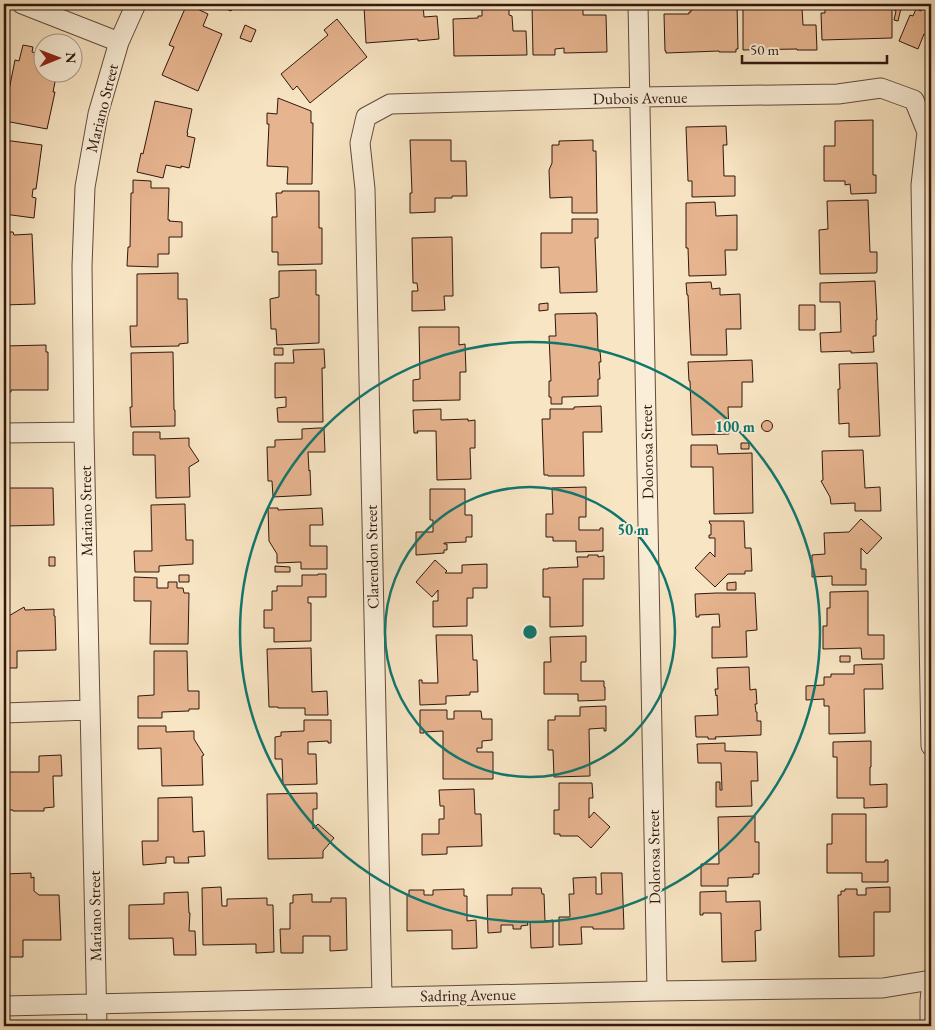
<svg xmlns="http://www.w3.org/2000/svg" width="935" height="1030" font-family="'EB Garamond',serif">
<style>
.building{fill:#e6b48f;stroke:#30170d}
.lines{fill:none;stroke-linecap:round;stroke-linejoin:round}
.minor-casing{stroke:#624a3a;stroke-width:21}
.minor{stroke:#faeed8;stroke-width:19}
.ring{fill:none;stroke:#0f766e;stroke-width:2.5}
.labels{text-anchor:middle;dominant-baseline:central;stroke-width:4;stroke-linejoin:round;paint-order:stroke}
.street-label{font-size:16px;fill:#30170d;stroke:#faeed8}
.centre{fill:#0f766e;stroke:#faeed8;stroke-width:2.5}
.ring-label{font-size:15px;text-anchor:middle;font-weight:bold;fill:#0f766e;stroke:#faeed8;stroke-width:4;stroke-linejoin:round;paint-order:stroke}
</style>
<rect width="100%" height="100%" fill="#f8e5c3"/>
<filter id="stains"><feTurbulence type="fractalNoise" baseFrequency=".004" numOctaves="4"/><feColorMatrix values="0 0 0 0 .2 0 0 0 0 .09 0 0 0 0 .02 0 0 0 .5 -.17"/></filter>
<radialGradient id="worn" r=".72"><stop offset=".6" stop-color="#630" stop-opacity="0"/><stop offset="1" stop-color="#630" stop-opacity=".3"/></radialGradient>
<!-- building -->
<path class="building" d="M 187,4 L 208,14 L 203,26 L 222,34 L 198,91 L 162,75 L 174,47 L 169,45 Z
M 214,4 L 234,4 L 231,11 Z
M 389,4 L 423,4 L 424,17 L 437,16 L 439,39 L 418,41 L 418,39 L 366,43 L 364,6 Z
M 532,4 L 583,4 L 583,15 L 606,15 L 607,52 L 564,53 L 564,48 L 555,49 L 555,55 L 533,55 Z
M 713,4 L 737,4 L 738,49 L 736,49 L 736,52 L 719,52 L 719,51 L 666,53 L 666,51 L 665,51 L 664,14 L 689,14 L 689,12 L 691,12 L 691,5 Z
M 825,4 L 892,4 L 892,38 L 822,40 L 821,13 L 825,13 Z
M 895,4 L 902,4 L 898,21 L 894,20 L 896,11 L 894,10 Z
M 924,4 L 931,4 L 931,37 L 924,34 L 918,49 L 899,41 L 910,15 L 913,16 L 916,9 L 921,11 Z
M 482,7 L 509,7 L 509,15 L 512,16 L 513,31 L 526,31 L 527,55 L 454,56 L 453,19 L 478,18 L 478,16 L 482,16 Z
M 802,8 L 803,25 L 816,25 L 817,50 L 797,50 L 797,49 L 743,50 L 743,9 Z
M 337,19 L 367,57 L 310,103 L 297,86 L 293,90 L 281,74 L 328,35 L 324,30 Z
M 245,25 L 256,30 L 251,42 L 240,38 Z
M 23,45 L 33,47 L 32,52 L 42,54 L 42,72 L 57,72 L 53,92 L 55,92 L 47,129 L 5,121 L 8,106 L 6,105 L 15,60 L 19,61 Z
M 278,98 L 311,111 L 311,123 L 313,123 L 312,184 L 287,184 L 288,167 L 267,166 L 269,124 L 267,124 L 267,113 L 277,114 Z
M 155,101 L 192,109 L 187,133 L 188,133 L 187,136 L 195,138 L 189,168 L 181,166 L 181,168 L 166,165 L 163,178 L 137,172 L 141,153 L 143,154 Z
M 873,120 L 873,175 L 876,175 L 876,193 L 851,194 L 850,184 L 845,185 L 845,181 L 824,181 L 824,146 L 835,146 L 835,121 Z
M 726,126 L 727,145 L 723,145 L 724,176 L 735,176 L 735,196 L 692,197 L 692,181 L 688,181 L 686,127 Z
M 4,140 L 42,145 L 36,189 L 33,189 L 32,197 L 36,198 L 34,218 L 4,214 Z
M 410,140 L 451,140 L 451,161 L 466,161 L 467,196 L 452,196 L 452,198 L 435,198 L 435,212 L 410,213 L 410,193 L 412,193 Z
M 593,140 L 593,151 L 596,151 L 597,213 L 572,213 L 572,197 L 550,198 L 549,170 L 552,163 L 552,145 L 559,145 L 559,141 Z
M 133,180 L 151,181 L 151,188 L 169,188 L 168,220 L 170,220 L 169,221 L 182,222 L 182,237 L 169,237 L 169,254 L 158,254 L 158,267 L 127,266 L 128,247 L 130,247 L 131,193 L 133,193 Z
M 282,191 L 319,191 L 319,228 L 322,228 L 322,264 L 278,265 L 278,252 L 272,252 L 272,217 L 277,217 L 276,193 L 282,193 Z
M 868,200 L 870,252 L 877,252 L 877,271 L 876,273 L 820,274 L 819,230 L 828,229 L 827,201 Z
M 715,202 L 716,216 L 737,215 L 737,250 L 725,250 L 726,275 L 689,276 L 688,248 L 686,248 L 686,203 Z
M 572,219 L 598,219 L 598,238 L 595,238 L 597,292 L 560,293 L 559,267 L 541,268 L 541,233 L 572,233 Z
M 4,232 L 13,232 L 14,235 L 32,234 L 35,304 L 4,305 Z
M 452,237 L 453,296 L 444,296 L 445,310 L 412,311 L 412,291 L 418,291 L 417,283 L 413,283 L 412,238 Z
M 316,270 L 316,295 L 319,295 L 319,343 L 277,345 L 276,329 L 271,329 L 270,299 L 279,297 L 279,271 Z
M 178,273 L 178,299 L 187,299 L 188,343 L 179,344 L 179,346 L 131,347 L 130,326 L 137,326 L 137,274 Z
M 875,281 L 877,320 L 876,320 L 876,336 L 873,336 L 874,352 L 851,353 L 851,351 L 821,352 L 820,333 L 841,332 L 840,302 L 820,302 L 820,283 Z
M 711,282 L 712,289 L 720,288 L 720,295 L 740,294 L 741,329 L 726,329 L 727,355 L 691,355 L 688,295 L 687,295 L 686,283 Z
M 548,303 L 548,310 L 539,311 L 539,304 Z
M 799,305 L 815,305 L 815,330 L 799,330 Z
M 596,313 L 596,315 L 597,315 L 598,351 L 600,351 L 601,362 L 599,362 L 600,379 L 598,379 L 598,396 L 562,397 L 562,404 L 551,404 L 551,397 L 549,397 L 549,381 L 551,381 L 549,336 L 556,336 L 555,314 Z
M 419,327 L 459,327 L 459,345 L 465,344 L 466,372 L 460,372 L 460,400 L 413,401 L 413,380 L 420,379 Z
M 46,345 L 46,352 L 48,352 L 48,390 L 11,390 L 11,392 L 4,392 L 4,346 Z
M 274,348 L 283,348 L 283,355 L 274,355 Z
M 324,349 L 325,368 L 322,368 L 323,422 L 278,422 L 277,408 L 286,407 L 286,397 L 275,398 L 275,363 L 294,363 L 293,350 Z
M 173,352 L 174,410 L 175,410 L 175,426 L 131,427 L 130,407 L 132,407 L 131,353 Z
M 752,360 L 753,382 L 742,382 L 742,407 L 728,407 L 729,434 L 692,435 L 690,381 L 689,381 L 688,362 Z
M 877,363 L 880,436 L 849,437 L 849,423 L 839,424 L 838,389 L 840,389 L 839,364 Z
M 601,406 L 602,432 L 583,432 L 584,476 L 548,476 L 548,475 L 544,475 L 542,419 L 550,419 L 550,409 L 574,409 L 574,407 Z
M 441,409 L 441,420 L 468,419 L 468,421 L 475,420 L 475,448 L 470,448 L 471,479 L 437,480 L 436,431 L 417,431 L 418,433 L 414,433 L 413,410 Z
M761.5 426a5.5 5.5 0 1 1 11 0a5.5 5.5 0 1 1-11 0Z
M 318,428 L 324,428 L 325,452 L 308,452 L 309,471 L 310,470 L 311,495 L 273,497 L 272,481 L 268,481 L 267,447 L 275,447 L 275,440 L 302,439 L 302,429 Z
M 133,432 L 160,432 L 160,439 L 189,438 L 189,446 L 199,461 L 189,467 L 190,497 L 156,498 L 155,455 L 133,455 Z
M 741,443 L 749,443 L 749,449 L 741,449 Z
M 691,445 L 717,445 L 718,454 L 752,453 L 753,513 L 714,514 L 713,467 L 691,467 Z
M 863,450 L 865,488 L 880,487 L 881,511 L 855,511 L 855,503 L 831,504 L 830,497 L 821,481 L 823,480 L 822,451 Z
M 586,487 L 586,517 L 579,517 L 579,530 L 600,530 L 600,528 L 603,528 L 603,551 L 576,552 L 576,541 L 553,541 L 553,537 L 546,537 L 546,514 L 553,514 L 552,488 Z
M 4,488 L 53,488 L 54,525 L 4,526 Z
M 430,489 L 465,489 L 465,515 L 472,515 L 472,537 L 466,537 L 466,542 L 444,543 L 444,544 L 447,544 L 447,550 L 444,550 L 444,553 L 416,555 L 416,532 L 433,532 L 433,520 L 430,520 Z
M 185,504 L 186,540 L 193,540 L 193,564 L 159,566 L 159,572 L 135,572 L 134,551 L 152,551 L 151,505 Z
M 268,508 L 278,508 L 278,510 L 322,508 L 323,525 L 310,525 L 310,546 L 327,546 L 327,569 L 301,569 L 301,562 L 277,563 L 277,554 L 269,541 Z
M 861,519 L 882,538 L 867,554 L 861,548 L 861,569 L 866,569 L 866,585 L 832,585 L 832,576 L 812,577 L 812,555 L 825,554 L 824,533 L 849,532 Z
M 709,521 L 744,521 L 745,548 L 751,548 L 752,571 L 745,571 L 745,574 L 728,574 L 715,587 L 695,568 L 710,552 L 715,557 L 715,538 L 709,538 L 709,535 L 711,535 L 711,524 L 710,524 Z
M 588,555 L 598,555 L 598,557 L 604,556 L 604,579 L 583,579 L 583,626 L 550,627 L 550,597 L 543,597 L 543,569 L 548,569 L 548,568 L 578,567 L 577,557 L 588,557 Z
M 49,557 L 55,557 L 55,566 L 49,566 Z
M 435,560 L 447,571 L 445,573 L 462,573 L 462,565 L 487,564 L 487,588 L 473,588 L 473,598 L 467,598 L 467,626 L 433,627 L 433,601 L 438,601 L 438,590 L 432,597 L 416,582 Z
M 275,566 L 290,567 L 290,572 L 275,572 Z
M 318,574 L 326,574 L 326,597 L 308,597 L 308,603 L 311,603 L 311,641 L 274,642 L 274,628 L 264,628 L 264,610 L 272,610 L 272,591 L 277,591 L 277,586 L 302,586 L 302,575 L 318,575 Z
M 179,575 L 189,575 L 189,582 L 179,582 Z
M 134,577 L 157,578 L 157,588 L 168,588 L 168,582 L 177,582 L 177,588 L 183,588 L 184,593 L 189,593 L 188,644 L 150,644 L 151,601 L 134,601 Z
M 736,582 L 736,590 L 727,590 L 727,583 Z
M 868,591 L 868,635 L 884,635 L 884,659 L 862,659 L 861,648 L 823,649 L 823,626 L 827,626 L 827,608 L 830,608 L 830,592 Z
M 716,593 L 755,593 L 757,630 L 746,631 L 747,657 L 712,658 L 712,627 L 720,627 L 719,614 L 699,615 L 699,617 L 696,617 L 695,594 Z
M 24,607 L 25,610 L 54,609 L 54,616 L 55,616 L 56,650 L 17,651 L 17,668 L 4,668 L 4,617 L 7,617 Z
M 436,635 L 472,635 L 473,660 L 477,660 L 478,692 L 470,692 L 470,695 L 446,696 L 446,704 L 420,705 L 419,680 L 422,680 L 422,683 L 438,683 Z
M 586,636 L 586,662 L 581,662 L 581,681 L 604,681 L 604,687 L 605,687 L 605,700 L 578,701 L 578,694 L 544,694 L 544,662 L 551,662 L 550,637 Z
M 311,648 L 312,692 L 327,691 L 328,715 L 305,715 L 305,708 L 278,708 L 278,707 L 269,707 L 267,649 Z
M 154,651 L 187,651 L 188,691 L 199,691 L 199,709 L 189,709 L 189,711 L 162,712 L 162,718 L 138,718 L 138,696 L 154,695 Z
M 840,656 L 850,656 L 850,662 L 840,662 Z
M 882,664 L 883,689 L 864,689 L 865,733 L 829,734 L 829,706 L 824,706 L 824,699 L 806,700 L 806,686 L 824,685 L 824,677 L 831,677 L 831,674 L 854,674 L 854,665 Z
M 749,667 L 750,690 L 756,689 L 757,704 L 755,704 L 756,712 L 757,712 L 757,721 L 761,721 L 761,735 L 715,737 L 716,739 L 708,739 L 708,737 L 696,737 L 695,716 L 718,715 L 717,695 L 716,696 L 715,689 L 718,689 L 717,668 Z
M 606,706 L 606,731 L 604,731 L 604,728 L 589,729 L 590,776 L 554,777 L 553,750 L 548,750 L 548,720 L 555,720 L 555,716 L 580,716 L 580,707 Z
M 420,710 L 447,710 L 447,719 L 454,719 L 454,711 L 481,711 L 482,719 L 492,719 L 492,740 L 482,741 L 482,748 L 477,748 L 477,752 L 493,752 L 493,779 L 443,779 L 443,731 L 424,732 L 424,733 L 420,733 Z
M 304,720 L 331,720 L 331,743 L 328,743 L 328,741 L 308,742 L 308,754 L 316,754 L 317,784 L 283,785 L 282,759 L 275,759 L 275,737 L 281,736 L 281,732 L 304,731 Z
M 138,726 L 166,726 L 166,732 L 194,731 L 194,739 L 204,755 L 202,756 L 203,785 L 162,786 L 161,748 L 138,749 Z
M 871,741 L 871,767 L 870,767 L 870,785 L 887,784 L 887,807 L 864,808 L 864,798 L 837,798 L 837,757 L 833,757 L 833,742 Z
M 725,743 L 725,751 L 757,752 L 758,781 L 751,781 L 752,806 L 716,807 L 716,782 L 720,782 L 720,790 L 722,790 L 721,763 L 698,763 L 697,744 Z
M 61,755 L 62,776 L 53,776 L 54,807 L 44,808 L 44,811 L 13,811 L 13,810 L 4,810 L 4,772 L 39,772 L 39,756 Z
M 559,783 L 592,783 L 593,798 L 589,798 L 589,818 L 594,812 L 610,827 L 591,848 L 578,836 L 560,836 L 560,834 L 554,834 L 554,810 L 559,810 Z
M 474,789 L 475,814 L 481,814 L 482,846 L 447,847 L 447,854 L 422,855 L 422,834 L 439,834 L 439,819 L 444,819 L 444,806 L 440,806 L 439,790 Z
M 317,793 L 317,809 L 313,809 L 313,829 L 318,824 L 334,838 L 323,851 L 323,858 L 268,859 L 267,794 Z
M 192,797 L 193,832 L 204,831 L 205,856 L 188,857 L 189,863 L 174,863 L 174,857 L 166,857 L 166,863 L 143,865 L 142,841 L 158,841 L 158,798 Z
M 832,814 L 866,814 L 866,862 L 885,862 L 885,860 L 888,860 L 888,882 L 862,882 L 862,873 L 827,873 L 827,844 L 832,844 Z
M 755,816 L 755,842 L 759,842 L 759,874 L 753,874 L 753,877 L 728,878 L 728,886 L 701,886 L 701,864 L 719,864 L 718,817 Z
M 31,873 L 31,878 L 34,877 L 34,891 L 39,895 L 59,895 L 61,940 L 23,940 L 23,957 L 4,957 L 4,935 L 7,935 L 7,931 L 4,931 L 4,924 L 7,924 L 7,910 L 5,910 L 4,874 Z
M 601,873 L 622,873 L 624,929 L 593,929 L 593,927 L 581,927 L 582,944 L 559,945 L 559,917 L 570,917 L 569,894 L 574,894 L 573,878 L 596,877 L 596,894 L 602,894 Z
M 221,887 L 222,906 L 227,906 L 227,899 L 267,898 L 267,905 L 273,905 L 274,952 L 256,953 L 256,944 L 203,945 L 202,888 Z
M 890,887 L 890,912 L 874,912 L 874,956 L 839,957 L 838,895 L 841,895 L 841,891 L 845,891 L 845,889 L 857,889 L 857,895 L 866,895 L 866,888 Z
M 512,888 L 541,888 L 542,894 L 544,894 L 545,921 L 553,920 L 553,947 L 531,948 L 530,922 L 527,922 L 528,925 L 521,926 L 521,929 L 513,929 L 513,925 L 501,925 L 501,932 L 488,933 L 487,895 L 512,895 Z
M 464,889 L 464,896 L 467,896 L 467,921 L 476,920 L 477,948 L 452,949 L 452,930 L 407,931 L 407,895 L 409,895 L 409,890 L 424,890 L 424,895 L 433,895 L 433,890 Z
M 726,891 L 726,902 L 760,901 L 761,930 L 755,931 L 756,961 L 722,962 L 721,913 L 703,913 L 703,915 L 700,915 L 700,892 Z
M 188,892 L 189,913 L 190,913 L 189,931 L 195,931 L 196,955 L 174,955 L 173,938 L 129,939 L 129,905 L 164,904 L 164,893 Z
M 312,894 L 312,902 L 331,902 L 331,898 L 346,898 L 347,950 L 330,951 L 330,936 L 303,936 L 303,953 L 281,953 L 280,929 L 290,929 L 290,903 L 293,903 L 293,895 Z"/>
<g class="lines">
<defs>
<path id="minor" d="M 22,4 L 119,42
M 638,4 L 657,991
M 4,433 L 84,432
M 4,713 L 90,710
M 382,997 L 365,189 L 360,143 L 366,117 L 390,104 L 640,97 L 838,94 L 881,88 L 914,100 L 927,132 L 921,185 L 931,746
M 4,1006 L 657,991 L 883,988 L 931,980
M 97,1026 L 84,432 L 82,266 L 85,187 L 98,114 L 119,42 L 136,4
M 930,1026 L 930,1001 L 931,991"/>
</defs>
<!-- minor casing -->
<use href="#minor" class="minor-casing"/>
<!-- minor -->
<use href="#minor" class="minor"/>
</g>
<!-- distance rings -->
<g class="ring">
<circle cx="530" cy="632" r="145"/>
<circle cx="530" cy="632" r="290"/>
</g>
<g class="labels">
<!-- street labels -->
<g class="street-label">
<text transform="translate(640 98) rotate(-1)">Dubois Avenue</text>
<text transform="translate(102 108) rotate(-76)">Mariano Street</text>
<text transform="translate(647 452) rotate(-91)">Dolorosa Street</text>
<text transform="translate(86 511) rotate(-91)">Mariano Street</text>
<text transform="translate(372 557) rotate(-91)">Clarendon Street</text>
<text transform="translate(654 857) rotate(-91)">Dolorosa Street</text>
<text transform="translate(95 916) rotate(-91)">Mariano Street</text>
<text transform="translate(468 995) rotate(-1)">Sadring Avenue</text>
</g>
</g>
<circle cx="530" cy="632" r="8" class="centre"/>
<g class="ring-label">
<text x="735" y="432">100 m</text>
<text x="633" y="535">50 m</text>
</g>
<!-- margin -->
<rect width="935" height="1030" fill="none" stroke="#f8e5c3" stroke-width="20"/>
<rect x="5" y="5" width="925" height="1020" fill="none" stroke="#30170d" stroke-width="2.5"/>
<rect x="10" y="10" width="915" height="1010" fill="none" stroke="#30170d"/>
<!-- north arrow -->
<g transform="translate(58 58) rotate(89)"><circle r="24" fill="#faeed8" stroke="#a99887"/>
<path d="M0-4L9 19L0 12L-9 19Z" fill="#8f2418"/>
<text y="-8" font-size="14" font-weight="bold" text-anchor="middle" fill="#30170d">N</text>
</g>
<!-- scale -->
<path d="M742 55v8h145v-8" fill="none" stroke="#30170d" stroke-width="2.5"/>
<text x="750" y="55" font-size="15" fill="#30170d" stroke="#faeed8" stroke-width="4" paint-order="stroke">50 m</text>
<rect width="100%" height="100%" filter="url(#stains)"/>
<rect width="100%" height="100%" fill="url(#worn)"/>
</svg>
